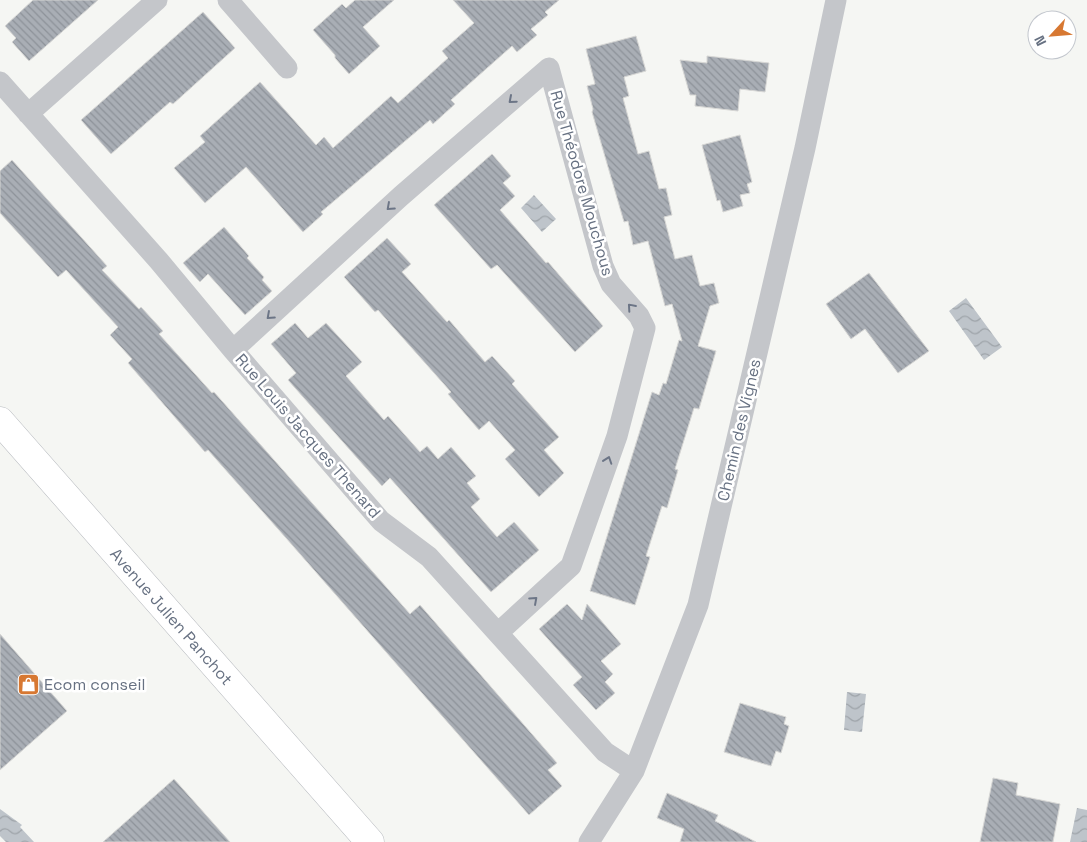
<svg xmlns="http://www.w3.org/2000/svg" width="1087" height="842" font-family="'Space Grotesk',sans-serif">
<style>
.water{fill:url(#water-waves)}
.building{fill:url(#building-back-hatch);stroke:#d7d7d5}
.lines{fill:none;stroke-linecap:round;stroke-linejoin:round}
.secondary-casing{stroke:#b6b9be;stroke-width:29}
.street{stroke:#c4c6ca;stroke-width:21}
.secondary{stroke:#fff;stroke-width:28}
.oneway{stroke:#6c7586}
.labels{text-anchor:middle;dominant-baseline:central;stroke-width:5;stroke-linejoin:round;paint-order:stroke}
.street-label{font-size:16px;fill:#677182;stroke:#fff}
.poi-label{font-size:16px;fill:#677182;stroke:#fff;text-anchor:start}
</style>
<defs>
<pattern id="water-waves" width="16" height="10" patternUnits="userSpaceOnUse" patternTransform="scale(1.25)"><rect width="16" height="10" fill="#bec4ca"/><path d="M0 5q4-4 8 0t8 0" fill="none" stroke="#9ea4a9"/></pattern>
<pattern id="building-back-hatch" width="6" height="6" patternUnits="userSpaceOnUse" patternTransform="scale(1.25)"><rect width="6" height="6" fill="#a9aeb5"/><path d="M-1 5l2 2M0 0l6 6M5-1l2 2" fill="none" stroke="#8d9299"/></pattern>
</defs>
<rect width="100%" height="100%" fill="#f5f6f3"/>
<!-- water -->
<path class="water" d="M 534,195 L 556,219 L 542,232 L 521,208 Z
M 966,298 L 1002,347 L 984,360 L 949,311 Z
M 847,692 L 866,694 L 862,732 L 844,730 Z
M 1077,808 L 1087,810 L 1087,842 L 1070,842 Z
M 0,809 L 22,825 L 20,827 L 34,842 L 6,842 L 0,836 Z"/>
<!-- building -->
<path class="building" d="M 33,0 L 98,0 L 29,61 L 12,42 L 16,38 L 5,26 Z
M 355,0 L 394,0 L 363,27 L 380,46 L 349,74 L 335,58 L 335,55 L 313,30 L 342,4 L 346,8 Z
M 453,0 L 559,0 L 545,12 L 548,15 L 531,29 L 537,35 L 517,52 L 512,46 L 451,100 L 455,104 L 433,124 L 430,120 L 321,212 L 323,214 L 303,232 L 246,167 L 205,203 L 174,168 L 205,142 L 200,136 L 260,82 L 316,145 L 324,137 L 333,148 L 391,96 L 398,103 L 448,58 L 442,51 L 474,23 Z
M 203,12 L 235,48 L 173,104 L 170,102 L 111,154 L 81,120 Z
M 636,36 L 646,71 L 624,77 L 629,96 L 623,98 L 638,154 L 649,151 L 659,189 L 666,188 L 672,215 L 664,217 L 675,259 L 692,255 L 700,286 L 714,283 L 719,303 L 710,306 L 698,346 L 716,351 L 699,409 L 694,408 L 675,469 L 678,470 L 667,508 L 662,506 L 646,556 L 650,557 L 635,605 L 590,591 L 652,392 L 659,395 L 663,383 L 666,384 L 679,340 L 682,341 L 672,304 L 665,306 L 648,241 L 633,245 L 628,221 L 624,222 L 592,112 L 593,109 L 587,86 L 595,84 L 586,49 Z
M 707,56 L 769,63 L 765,92 L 740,89 L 738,111 L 695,106 L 696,95 L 690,95 L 680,60 L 707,63 Z
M 740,135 L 752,182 L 747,184 L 750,193 L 740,195 L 743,206 L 723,212 L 720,200 L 717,201 L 702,145 Z
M 492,154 L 511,176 L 503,183 L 515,196 L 500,210 L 546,263 L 548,262 L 603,326 L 575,352 L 497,265 L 491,269 L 434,205 Z
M 12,160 L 107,266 L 102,270 L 139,309 L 141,307 L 163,331 L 159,334 L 212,393 L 214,392 L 410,614 L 420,605 L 557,763 L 548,770 L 562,786 L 529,815 L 286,538 L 208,450 L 205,452 L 128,363 L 132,359 L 110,335 L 118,327 L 66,270 L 58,277 L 0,213 L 0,171 Z
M 224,227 L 249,256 L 247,258 L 264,277 L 262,280 L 272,291 L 245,315 L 208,274 L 200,282 L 183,263 Z
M 387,238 L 411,264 L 402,272 L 447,322 L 449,320 L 485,362 L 492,356 L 515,381 L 512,384 L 559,437 L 544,450 L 564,473 L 539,497 L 505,459 L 515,450 L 489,421 L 479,430 L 448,394 L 451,392 L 378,310 L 375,312 L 344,277 Z
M 869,273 L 929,351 L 898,373 L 865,329 L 851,339 L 826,304 Z
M 295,323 L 308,338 L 326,323 L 362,362 L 346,376 L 384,420 L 388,416 L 420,452 L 427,446 L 438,459 L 451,447 L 476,476 L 467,483 L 480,499 L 471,507 L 497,537 L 514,522 L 539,550 L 491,592 L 390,478 L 382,486 L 288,380 L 296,373 L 271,344 Z
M 567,604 L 582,620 L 587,604 L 621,644 L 601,661 L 613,674 L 605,682 L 615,693 L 596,710 L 573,685 L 582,677 L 539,629 Z
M 0,634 L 67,711 L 0,770 Z
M 740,703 L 786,717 L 784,724 L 789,726 L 781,753 L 776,751 L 771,766 L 724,752 Z
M 993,778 L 1018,783 L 1016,795 L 1060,804 L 1053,842 L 980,842 Z
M 174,779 L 230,842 L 103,842 Z
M 667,793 L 718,815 L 715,821 L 756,842 L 680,842 L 684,829 L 657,818 Z"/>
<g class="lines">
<defs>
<g id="secondary">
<path id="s1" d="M 0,421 L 370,842"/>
</g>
</defs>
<!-- secondary casing -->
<use href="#secondary" class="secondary-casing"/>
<!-- street -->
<path class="street" d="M 228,0 L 287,68
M 0,82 L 159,261 L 233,350 L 381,521 L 429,557 L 605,752 L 634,771
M 28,114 L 157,0
M 233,350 L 401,196 L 549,68 L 603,266 L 611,284 L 639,316 L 645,328 L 617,436 L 571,566 L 498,633
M 589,842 L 634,771 L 698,605 L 805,148 L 836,0"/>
<!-- secondary -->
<use href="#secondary" class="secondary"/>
</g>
<!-- one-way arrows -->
<defs><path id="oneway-chevron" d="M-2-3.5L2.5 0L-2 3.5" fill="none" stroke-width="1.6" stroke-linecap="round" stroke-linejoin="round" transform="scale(1.25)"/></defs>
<g class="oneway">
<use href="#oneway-chevron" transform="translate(512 100) rotate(139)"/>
<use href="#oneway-chevron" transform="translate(390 207) rotate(138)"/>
<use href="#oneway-chevron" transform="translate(631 307) rotate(-131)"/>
<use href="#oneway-chevron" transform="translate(270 316) rotate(138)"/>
<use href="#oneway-chevron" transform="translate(608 460) rotate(-71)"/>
<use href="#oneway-chevron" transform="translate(534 600) rotate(-42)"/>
</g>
<!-- icons -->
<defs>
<symbol id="shop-square" viewBox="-11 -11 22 22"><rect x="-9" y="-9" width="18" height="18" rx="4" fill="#d77832" stroke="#fff"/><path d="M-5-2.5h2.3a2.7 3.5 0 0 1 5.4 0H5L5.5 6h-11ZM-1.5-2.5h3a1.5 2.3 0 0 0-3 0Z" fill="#fff"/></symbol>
</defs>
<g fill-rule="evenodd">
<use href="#shop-square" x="16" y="672" width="25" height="25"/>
</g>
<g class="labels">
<!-- street labels -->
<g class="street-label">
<text transform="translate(582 183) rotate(74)">Rue Théodore Mouchous</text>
<text transform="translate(739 430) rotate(-77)">Chemin des Vignes</text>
<text transform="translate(308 436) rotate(49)">Rue Louis Jacques Thenard</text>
<text stroke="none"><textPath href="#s1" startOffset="260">Avenue Julien Panchot</textPath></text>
</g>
<!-- poi labels -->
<g class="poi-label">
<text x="44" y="684">Ecom conseil</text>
</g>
</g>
<!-- north arrow -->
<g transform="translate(1052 35) rotate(244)"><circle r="24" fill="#ffffff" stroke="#c2c6cd"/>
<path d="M0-4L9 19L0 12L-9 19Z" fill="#d77832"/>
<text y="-8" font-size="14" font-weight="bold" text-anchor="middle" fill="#677182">N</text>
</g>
</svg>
